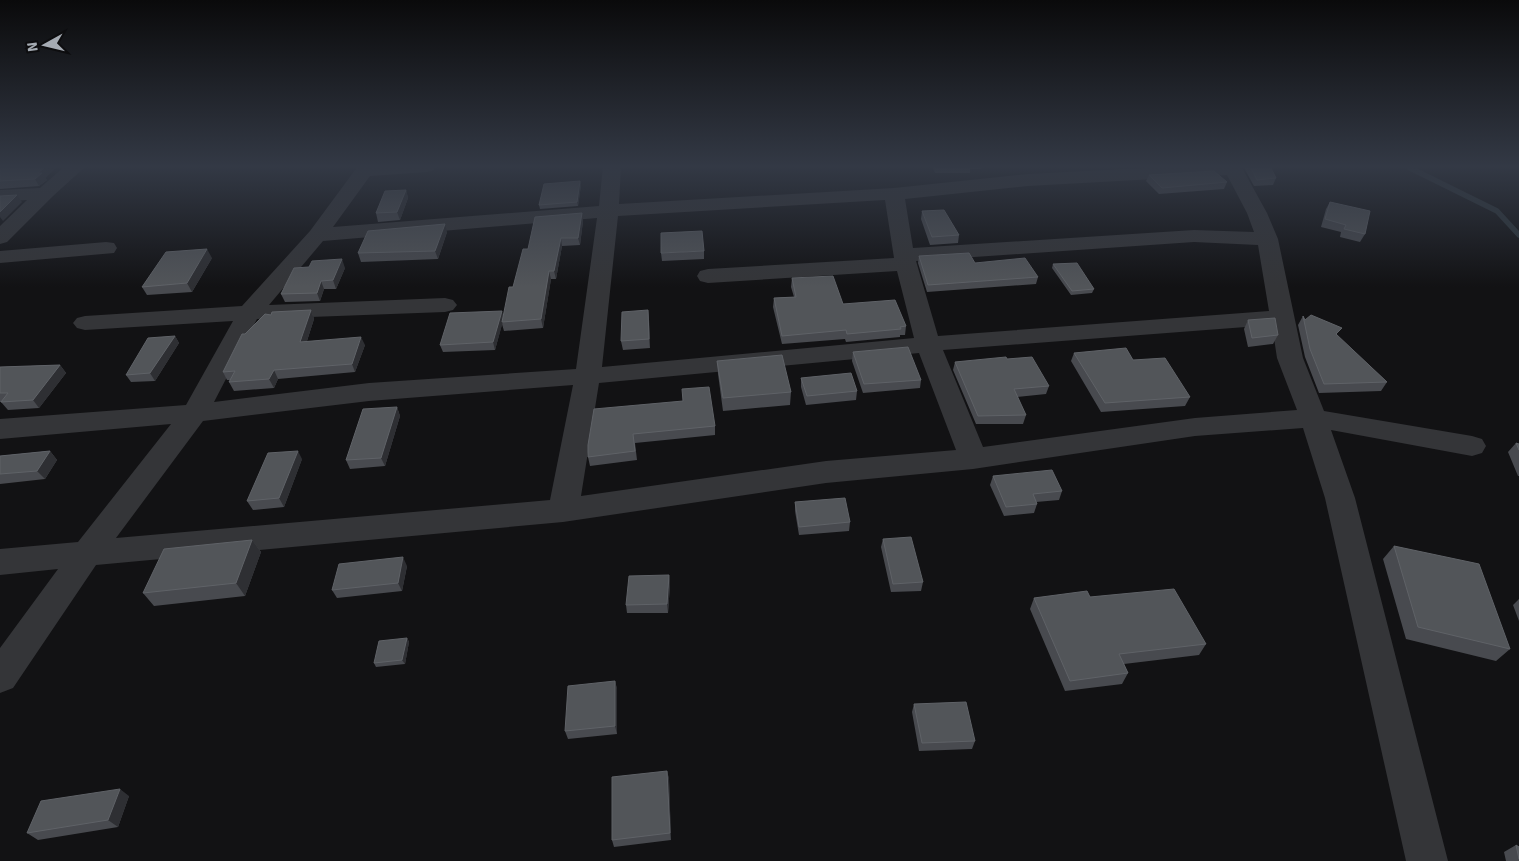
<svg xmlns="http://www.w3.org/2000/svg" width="1519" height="861" font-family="Signika,sans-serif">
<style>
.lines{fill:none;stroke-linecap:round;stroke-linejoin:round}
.stream{stroke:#2d363b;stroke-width:5.5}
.minor{fill:#343538;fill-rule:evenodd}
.wall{fill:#484a4f}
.shaded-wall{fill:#2e2f33}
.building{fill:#525559;stroke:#5f6267}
</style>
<rect width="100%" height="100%" fill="#121214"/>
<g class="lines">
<!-- stream -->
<path class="stream" d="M 1406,166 L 1497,211 L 1519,235"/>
<!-- minor -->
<path class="minor" d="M 65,166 L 86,166 L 52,197 L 7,242 L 0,244 L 0,226 L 27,200 L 0,202 L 0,190 L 40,188 Z
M 358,166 L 436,166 L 434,170 L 427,172 L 370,176 L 333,227 L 599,206 L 603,166 L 621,166 L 619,204 L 894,188 L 1028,174 L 1182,166 L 1241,166 L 1267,213 L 1278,239 L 1303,358 L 1324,411 L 1472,436 L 1482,439 L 1486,446 L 1482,453 L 1472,456 L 1331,430 L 1355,498 L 1448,861 L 1406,861 L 1325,498 L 1303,428 L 1195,436 L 973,469 L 826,483 L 563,522 L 96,565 L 13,688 L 0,693 L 0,648 L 58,569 L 0,575 L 0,549 L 78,542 L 171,424 L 0,439 L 0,419 L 186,405 L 233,321 L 85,330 L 77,328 L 73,323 L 77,318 L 85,316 L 242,306 L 310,231 ZM 1227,175 L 1247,213 L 1254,232 L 1194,230 L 913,248 L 905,199 L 1028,186 ZM 885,200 L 894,258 L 708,269 L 700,271 L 697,276 L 700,281 L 708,283 L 897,271 L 914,338 L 602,367 L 618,216 ZM 597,218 L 576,369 L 369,383 L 214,402 L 257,319 L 445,312 L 453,310 L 457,305 L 453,300 L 445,298 L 269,305 L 323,241 ZM 1194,242 L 1258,245 L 1269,311 L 938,336 L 916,261 ZM 1272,325 L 1277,358 L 1297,410 L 1195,418 L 983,447 L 943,350 ZM 919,353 L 956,450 L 826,461 L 581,496 L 599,383 ZM 573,385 L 550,500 L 116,538 L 203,421 L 369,401 Z
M 106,242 L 114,243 L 117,248 L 114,253 L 0,263 L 0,251 Z"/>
</g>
<!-- wall -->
<path class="wall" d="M 0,166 L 57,166 L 45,178 L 47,180 L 39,186 L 0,189 Z
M 932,166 L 986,166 L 980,169 L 970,169 L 970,173 L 935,173 Z
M 1243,166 L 1270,166 L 1276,178 L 1273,185 L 1254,186 Z
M 1149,175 L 1227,182 L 1224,189 L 1159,194 L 1146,181 Z
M 580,181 L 581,185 L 578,206 L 540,209 L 539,205 Z
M 406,190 L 408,198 L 400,220 L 378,222 L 376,213 Z
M 1330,202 L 1365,234 L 1360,242 L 1340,237 L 1341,232 L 1321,227 L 1326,209 Z
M 922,211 L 959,235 L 958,243 L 930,245 L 921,219 Z
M 582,213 L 583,221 L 580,245 L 562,246 L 556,279 L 551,279 L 543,328 L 504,331 L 502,324 L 495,350 L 443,352 L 440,345 L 503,316 L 528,249 Z
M 447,232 L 438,259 L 361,262 L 358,253 Z
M 704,251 L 704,259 L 662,261 L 661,253 Z
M 919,256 L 975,263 L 1038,277 L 1036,284 L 927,292 L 918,263 Z
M 212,258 L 192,292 L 147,295 L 142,287 Z
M 1053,264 L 1094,289 L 1092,293 L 1071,295 L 1052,268 Z
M 345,268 L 336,289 L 324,289 L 320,301 L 285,302 L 281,294 Z
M 792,278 L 843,304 L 906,326 L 905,335 L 900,335 L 900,337 L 846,342 L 845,339 L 782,344 L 773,307 L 774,298 L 794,297 L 791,287 Z
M 311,310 L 314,319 L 307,341 L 365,345 L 355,372 L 278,379 L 274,388 L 234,391 L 229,382 L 231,380 L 227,380 L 223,372 L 245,334 L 271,315 Z
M 648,310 L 649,319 L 650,348 L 623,350 L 621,341 Z
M 1303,316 L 1305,320 L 1337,336 L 1387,382 L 1381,391 L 1319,393 L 1305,357 L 1298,325 Z
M 1248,320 L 1278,335 L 1273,344 L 1248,347 L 1244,329 Z
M 175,336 L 179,343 L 155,381 L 131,382 L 126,375 Z
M 853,352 L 921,380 L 920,388 L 863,393 L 852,361 Z
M 1074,353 L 1133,360 L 1190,397 L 1185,406 L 1101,412 L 1071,361 Z
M 1007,359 L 1049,386 L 1046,394 L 1017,397 L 1026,415 L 1023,424 L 976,424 L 953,370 L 955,362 Z
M 717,361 L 791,392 L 790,405 L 723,411 L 718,374 Z
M 60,365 L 66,373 L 39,408 L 8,410 L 1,402 L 0,402 L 0,367 Z
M 801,378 L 857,391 L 856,400 L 806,405 L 801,387 Z
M 397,407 L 400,416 L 385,466 L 350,469 L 346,460 Z
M 594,409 L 715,426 L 715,435 L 635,443 L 637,460 L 590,466 L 588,457 Z
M 1516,443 L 1519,444 L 1519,476 L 1518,476 L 1508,452 Z
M 50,451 L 57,460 L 45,479 L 0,484 L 0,456 Z
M 302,459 L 284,507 L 253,510 L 247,501 Z
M 993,476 L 1062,491 L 1059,500 L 1036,502 L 1037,504 L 1034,513 L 1004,516 L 990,485 Z
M 795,502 L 850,522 L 849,531 L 799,535 L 795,511 Z
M 883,539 L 923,582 L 921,591 L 891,592 L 881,547 Z
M 252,540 L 261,552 L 245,596 L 154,606 L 143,593 Z
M 1394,546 L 1510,649 L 1496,661 L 1406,639 L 1383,559 Z
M 407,566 L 402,591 L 337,598 L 332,590 Z
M 669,575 L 670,584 L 668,613 L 627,613 L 626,605 Z
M 1090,597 L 1206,644 L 1199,655 L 1124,664 L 1128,673 L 1122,684 L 1065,691 L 1030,609 L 1034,598 Z
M 1519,599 L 1519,621 L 1513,605 Z
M 407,638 L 409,642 L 405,664 L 376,667 L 374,663 Z
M 615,681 L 617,689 L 617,734 L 568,739 L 565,731 Z
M 914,704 L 975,741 L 972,749 L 919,751 L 912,712 Z
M 667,771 L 669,779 L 671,840 L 614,847 L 612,840 Z
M 129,796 L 118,827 L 38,840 L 27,833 Z
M 1516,845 L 1519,847 L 1519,861 L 1506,861 L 1504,852 Z"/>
<!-- shaded-wall -->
<path class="shaded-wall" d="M 46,166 L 57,166 L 45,178 L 47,180 L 39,186 L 35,179 L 38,173 Z
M 580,181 L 581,185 L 578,206 L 577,202 Z
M 406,190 L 408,198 L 400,220 L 397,212 Z
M 17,195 L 22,202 L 3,221 L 0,217 L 0,212 Z
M 582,213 L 583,221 L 580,245 L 578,238 Z
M 445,224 L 447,232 L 438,259 L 435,251 Z
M 561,238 L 562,246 L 556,279 L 554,271 Z
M 207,249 L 212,258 L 192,292 L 187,283 Z
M 342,259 L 345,268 L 336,289 L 333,280 Z
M 549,271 L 551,279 L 543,328 L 541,319 Z
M 321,281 L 324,289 L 320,301 L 317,293 Z
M 311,310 L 314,319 L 304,350 L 300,342 Z
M 648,310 L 649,319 L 650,348 L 649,339 Z
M 502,311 L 504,318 L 495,350 L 493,342 Z
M 175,336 L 179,343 L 155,381 L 150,373 Z
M 361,337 L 365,345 L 355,372 L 352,364 Z
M 60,365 L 66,373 L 39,408 L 33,400 Z
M 274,370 L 278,379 L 274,388 L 269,379 Z
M 397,407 L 400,416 L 385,466 L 381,458 Z
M 50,451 L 57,460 L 45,479 L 37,471 Z
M 298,451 L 302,459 L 284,507 L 279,498 Z
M 252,540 L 261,552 L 245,596 L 236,583 Z
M 403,557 L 407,566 L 402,591 L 398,583 Z
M 669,575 L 670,584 L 668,613 L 667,604 Z
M 407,638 L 409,642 L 405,664 L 402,660 Z
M 615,681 L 617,689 L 617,734 L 615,726 Z
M 667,771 L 669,779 L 671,840 L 670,833 Z
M 120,789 L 129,796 L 118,827 L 108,820 Z"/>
<!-- building -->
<path class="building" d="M 0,166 L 46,166 L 38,173 L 42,173 L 35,179 L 0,181 Z
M 934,166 L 969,166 L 970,169 L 935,169 Z
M 1250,166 L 1270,166 L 1276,178 L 1257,180 Z
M 1214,171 L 1227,182 L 1162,188 L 1149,175 Z
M 580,181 L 577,202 L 539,205 L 544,184 Z
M 406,190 L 397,212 L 376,213 L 385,191 Z
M 17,195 L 0,212 L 0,196 Z
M 1330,202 L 1370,211 L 1365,234 L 1344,229 L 1346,225 L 1325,219 Z
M 944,210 L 959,235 L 932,237 L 922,211 Z
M 582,213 L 578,238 L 561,238 L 554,271 L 549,271 L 541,319 L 502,322 L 509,287 L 513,287 L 523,249 L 528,249 L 535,217 Z
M 445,224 L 435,251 L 358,253 L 368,231 Z
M 702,231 L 704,251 L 661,253 L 661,233 Z
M 207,249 L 187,283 L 142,287 L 166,252 Z
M 969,253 L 975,263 L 1025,258 L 1038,277 L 928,285 L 919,256 Z
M 342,259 L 333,280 L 321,281 L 317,293 L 281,294 L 294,268 L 309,267 L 312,261 Z
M 1077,263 L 1094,289 L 1072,291 L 1053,264 Z
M 833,276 L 843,304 L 895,300 L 906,326 L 900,327 L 901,329 L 847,334 L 846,330 L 782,336 L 774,298 L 796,297 L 792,278 Z
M 311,310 L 300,342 L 361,337 L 352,364 L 274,370 L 269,379 L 229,382 L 235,371 L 223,372 L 242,334 L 245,334 L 265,314 L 271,315 L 272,312 Z
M 648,310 L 649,339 L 621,341 L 622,312 Z
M 502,311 L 493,342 L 440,345 L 450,313 Z
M 1311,315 L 1342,328 L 1336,334 L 1387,382 L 1324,384 L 1310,349 L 1303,316 L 1305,320 Z
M 1275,318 L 1278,335 L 1252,338 L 1248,320 Z
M 175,336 L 150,373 L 126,375 L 148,338 Z
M 908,347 L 921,380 L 864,384 L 853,352 Z
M 1126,348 L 1133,360 L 1165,358 L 1190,397 L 1105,403 L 1074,353 Z
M 782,355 L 791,392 L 723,398 L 717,361 Z
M 1006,357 L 1007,359 L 1032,357 L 1049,386 L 1014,389 L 1026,415 L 978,416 L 955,362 Z
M 60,365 L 33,400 L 1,402 L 8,393 L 0,393 L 0,367 Z
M 851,373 L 857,391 L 807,396 L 801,378 Z
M 709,387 L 715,426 L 633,434 L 635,451 L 588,457 L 588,445 L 594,409 L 683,401 L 682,389 Z
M 397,407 L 381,458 L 346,460 L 363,409 Z
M 1516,443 L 1519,444 L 1519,450 Z
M 50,451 L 37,471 L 0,474 L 0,456 Z
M 298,451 L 279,498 L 247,501 L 268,453 Z
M 1052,470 L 1062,491 L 1033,494 L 1037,504 L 1006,507 L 993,476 Z
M 845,498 L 850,522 L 799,527 L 795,502 Z
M 911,537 L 923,582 L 893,584 L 883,539 Z
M 252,540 L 236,583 L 143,593 L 164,549 Z
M 1394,546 L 1479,564 L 1510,649 L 1418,627 Z
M 403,557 L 398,583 L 332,590 L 339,564 Z
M 669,575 L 667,604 L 626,605 L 629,576 Z
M 1174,589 L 1206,644 L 1119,654 L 1128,673 L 1070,681 L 1034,598 L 1087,591 L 1090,597 Z
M 407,638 L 402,660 L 374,663 L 379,641 Z
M 615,681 L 615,726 L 565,731 L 568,686 Z
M 966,702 L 975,741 L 922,743 L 914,704 Z
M 667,771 L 670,833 L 612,840 L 612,777 Z
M 120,789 L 108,820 L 27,833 L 41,801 Z
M 1516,845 L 1519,847 L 1519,859 Z"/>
<!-- sky -->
<linearGradient id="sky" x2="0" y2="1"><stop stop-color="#0a0a0b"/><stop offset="0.58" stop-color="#333945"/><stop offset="1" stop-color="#333945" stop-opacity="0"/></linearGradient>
<rect width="1519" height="287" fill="url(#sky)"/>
<!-- north arrow -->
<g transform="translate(45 45) rotate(262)" stroke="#0d0d0f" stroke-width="4" paint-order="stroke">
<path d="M0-4L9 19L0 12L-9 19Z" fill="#a5abb3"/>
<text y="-8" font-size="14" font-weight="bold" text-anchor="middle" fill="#a5abb3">N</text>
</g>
</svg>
